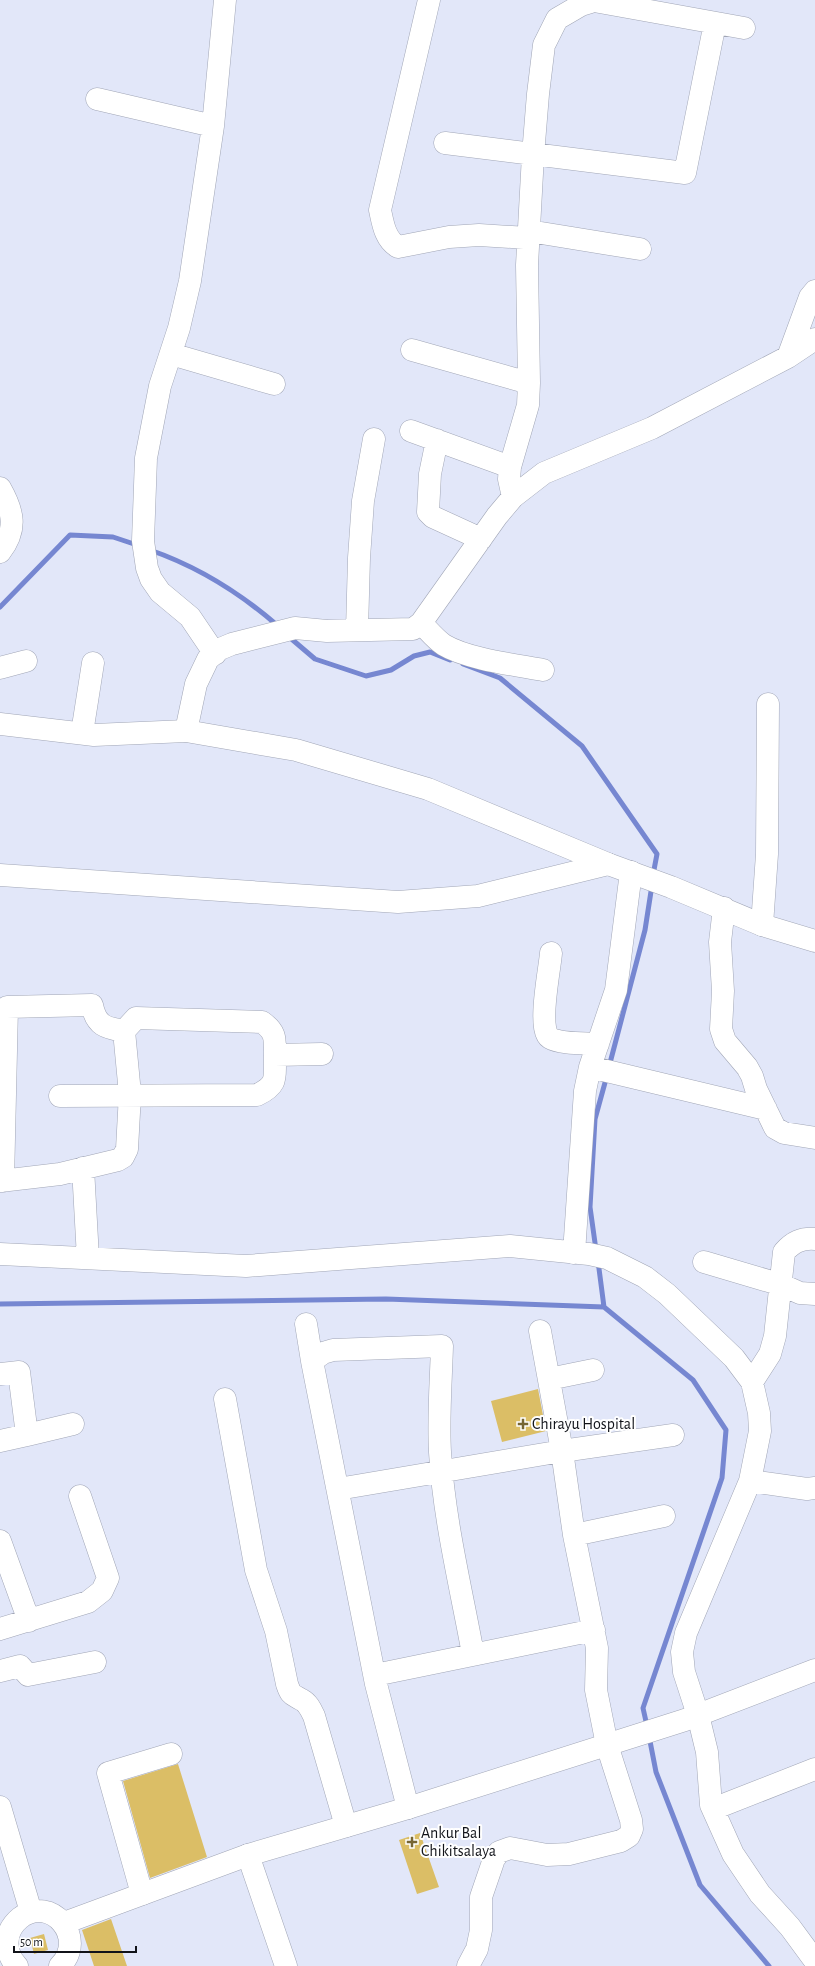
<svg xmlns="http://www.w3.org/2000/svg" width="815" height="1966" font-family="'Alegreya Sans',sans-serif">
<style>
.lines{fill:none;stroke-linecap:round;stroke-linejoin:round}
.stream{stroke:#7687d1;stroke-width:5}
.building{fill:#dbbe66}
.minor-casing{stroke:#a1a6b6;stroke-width:23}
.major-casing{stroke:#a1a6b6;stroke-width:23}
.minor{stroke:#fff;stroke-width:22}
.major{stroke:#fff;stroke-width:22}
.poi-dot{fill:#766533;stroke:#fff;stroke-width:1.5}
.labels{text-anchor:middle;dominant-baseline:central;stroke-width:4;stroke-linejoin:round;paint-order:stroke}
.poi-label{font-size:16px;fill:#111319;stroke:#fff;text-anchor:start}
</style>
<rect width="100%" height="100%" fill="#e2e7f9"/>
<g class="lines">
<!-- stream -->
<path class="stream" d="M 150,550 C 199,567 239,592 278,626
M 0,607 L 70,535 L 113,537 L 137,545
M 288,636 L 315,659 L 366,676 L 391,670 L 414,656 L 430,652 L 450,660
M 463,664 L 500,678 L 582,746 L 657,854 L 653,875
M 610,1063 L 645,930 L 652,885
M 596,1250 L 590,1207 L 595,1119 L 606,1079
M 598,1261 L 604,1307
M 0,1304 L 386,1299 L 604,1307 L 693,1380 L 726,1430 L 722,1478 L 643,1708 L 647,1726
M 649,1736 L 656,1772 L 700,1885 L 769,1966"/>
</g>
<!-- building -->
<path class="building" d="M 538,1389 L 546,1431 L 502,1442 L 491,1401 Z
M 178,1764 L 207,1857 L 150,1878 L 123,1781 Z
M 420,1833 L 439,1887 L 417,1894 L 399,1840 Z
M 111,1919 L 127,1966 L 94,1966 L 82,1930 Z
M 44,1934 L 48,1950 L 34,1954 L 30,1938 Z"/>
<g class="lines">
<defs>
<path id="minor" d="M 429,0 L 380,210 C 383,224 385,239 398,247 L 449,237 L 479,235 L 528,238
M 97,99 L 213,126
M 445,143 L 685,173 L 715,23
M 529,231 L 640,249
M 412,350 L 529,383
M 171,354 L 274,384
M 788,357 L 810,297 L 815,291
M 411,431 L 510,467
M 437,440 L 430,474 L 428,512 L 433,517 L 481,539
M 0,488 C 13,511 18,529 0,552
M 513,497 L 509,479 L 510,467 L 528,405 L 529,383 L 527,265 L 533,155 L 538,94 L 544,45 L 557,19 L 581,5 L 594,1 L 744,28
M 421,623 C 428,630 436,640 444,645 C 467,659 516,665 543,670
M 357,630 L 359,558 L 363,501 L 374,439
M 215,654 L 190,617 L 160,592 L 151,579 L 147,568 L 143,541 L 146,458 L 160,386 L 179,328 L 190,281 L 213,126 L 225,0
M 0,668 L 26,661
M 186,731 L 196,684 L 208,659 L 220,649 L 232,644 L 295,628 L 327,631 L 413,629 L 421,623 L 497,516 L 513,497 L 544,473 L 652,428 L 788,357 L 815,339
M 82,733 L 93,663
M 0,875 L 398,902 L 478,896 L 608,864
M 724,908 L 720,942 L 723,991 L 721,1029 L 725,1041 L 747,1067 L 752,1076 L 756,1089 L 775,1128 L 784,1133 L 815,1138
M 762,925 L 767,854 L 768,704
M 551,953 C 550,968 537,1030 550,1038 C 560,1044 585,1043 598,1044
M 124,1031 L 136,1018 L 262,1022 C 276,1032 275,1038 275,1055
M 590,1067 L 766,1109
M 60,1096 L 257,1095 C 280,1084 274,1076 275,1055 L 322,1054
M 83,1168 L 88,1258
M 0,1181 L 60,1174 L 118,1160 L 123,1157 L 127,1149 L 130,1094 L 124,1031 C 106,1028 96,1026 92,1005 L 7,1007 L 3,1181
M 574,1253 L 585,1091 L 590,1067 L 616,990 L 631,872
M 0,1254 L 246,1266 L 510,1246 L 589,1254 L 607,1258 L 645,1277 L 667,1294 L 734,1358 L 752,1382 L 759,1413 L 760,1431 L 750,1481 L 686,1633 L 682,1652 L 684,1672 L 698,1715 L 707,1752 L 711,1805 L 733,1854 L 760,1894 L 790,1927 L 815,1961
M 704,1262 L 782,1285 L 800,1293 L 815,1294
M 306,1324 L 312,1361
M 0,1374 L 19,1372 L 27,1435 L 0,1441
M 549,1379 L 593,1370
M 752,1382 L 770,1354 L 775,1336 L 784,1252 C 793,1242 801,1238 815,1239
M 225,1399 L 256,1570 L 276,1631 L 287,1684 C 291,1696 292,1694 302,1700 C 308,1703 311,1710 314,1716 L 346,1826
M 27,1435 L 73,1424
M 750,1481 L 807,1489 L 815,1488
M 338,1489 L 562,1451 L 540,1331
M 574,1535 L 664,1516
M 0,1541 L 29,1621
M 0,1629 L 88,1602 L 102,1591 L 108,1578 L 80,1496
M 0,1671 L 20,1666 L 28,1675 L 95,1662
M 375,1675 L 594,1630
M 408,1808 L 376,1684 L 312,1361 L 323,1353 L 333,1350 L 442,1346 C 441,1381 438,1417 440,1452 C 444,1520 461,1588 473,1654
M 713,1809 L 815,1769
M 248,1855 L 286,1966
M 142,1894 L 108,1773 L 171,1754
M 468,1966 L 477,1949 L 481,1930 L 481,1897 L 494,1859 L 499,1852 L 510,1848 L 547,1855 L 569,1854 L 621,1841 L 629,1836 L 632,1829 L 631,1820 L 607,1745 L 596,1690 L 597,1648 L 574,1535 L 562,1451 L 673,1435"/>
<path id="major" d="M 0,724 L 94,735 L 186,731 L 296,750 L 428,789 L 608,864 L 671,887 L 762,925 L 815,941
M 0,1807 L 31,1912
M 64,1923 L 248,1855 L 408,1808 L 685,1720 L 815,1670
M 17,1966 C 10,1959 6,1948 8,1938 C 9,1930 14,1923 20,1918 C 51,1894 88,1938 60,1966"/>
</defs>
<!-- minor casing -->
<use href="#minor" class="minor-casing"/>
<!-- major casing -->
<use href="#major" class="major-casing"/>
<!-- minor -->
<use href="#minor" class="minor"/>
<!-- major -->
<use href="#major" class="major"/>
</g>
<!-- markers -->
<g class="poi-dot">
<path d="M521 1418h4v4h4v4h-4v4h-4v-4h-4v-4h4z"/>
<path d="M410 1836h4v4h4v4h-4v4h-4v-4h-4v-4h4z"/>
</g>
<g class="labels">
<!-- poi labels -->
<g class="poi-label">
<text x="532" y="1424">Chirayu Hospital</text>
<text x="421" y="1833">Ankur Bal<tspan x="421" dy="18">Chikitsalaya</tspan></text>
</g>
</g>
<!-- scale -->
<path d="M14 1946v6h122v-6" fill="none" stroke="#111319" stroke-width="2"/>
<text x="20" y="1946" font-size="12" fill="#111319" stroke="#ffffff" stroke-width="3" paint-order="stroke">50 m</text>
</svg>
